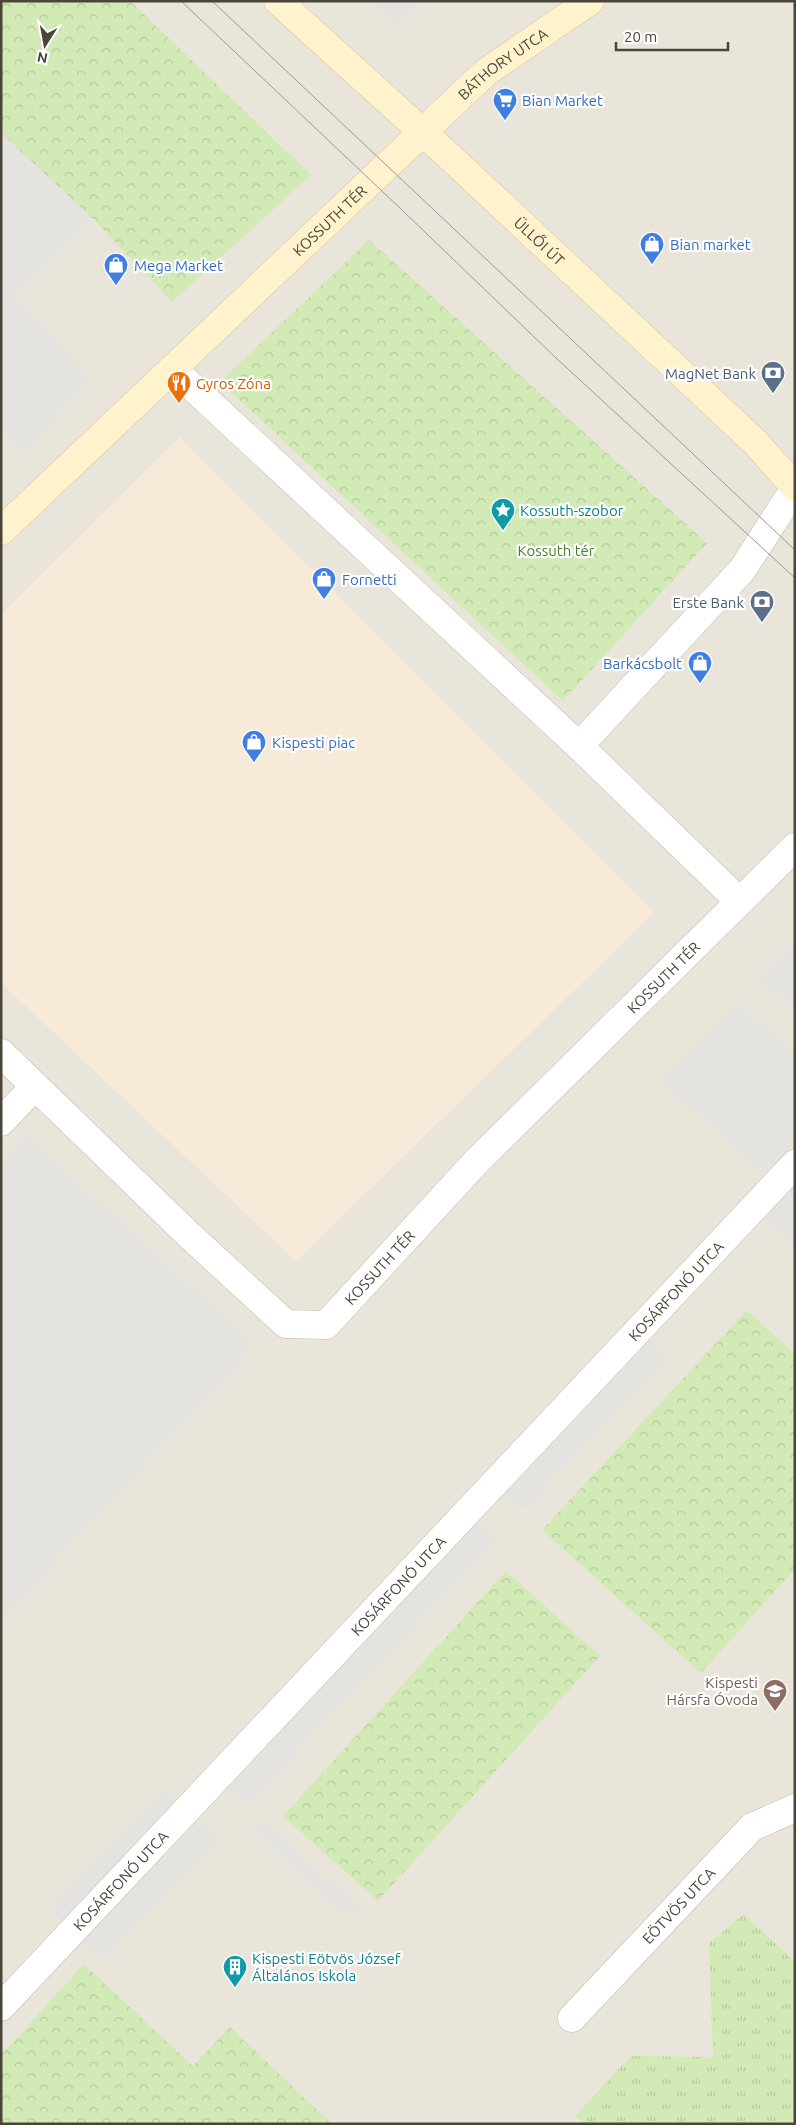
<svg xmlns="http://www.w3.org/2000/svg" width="796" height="2125" font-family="Ubuntu,sans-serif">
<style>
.residential{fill:#eae5da}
.commercial{fill:#f7ead8}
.grass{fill:url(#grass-tufts)}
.park{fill:url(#park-crowns)}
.parking{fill:#e5e3e0}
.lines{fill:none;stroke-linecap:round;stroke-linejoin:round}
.street-casing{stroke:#c2bbae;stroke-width:29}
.secondary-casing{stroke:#d6c79b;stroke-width:29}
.street{stroke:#fff;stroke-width:28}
.secondary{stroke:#fff3cd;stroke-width:28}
.tram{stroke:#9a9a9a;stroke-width:1}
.labels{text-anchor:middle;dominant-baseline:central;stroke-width:4.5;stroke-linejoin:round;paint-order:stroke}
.street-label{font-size:15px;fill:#4b4439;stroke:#fff}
.shop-label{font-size:15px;fill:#366cbe;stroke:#fff;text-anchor:start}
.service-label{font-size:15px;fill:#4e5e75;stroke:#fff;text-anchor:end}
.food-label{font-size:15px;fill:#c56008;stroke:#fff;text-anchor:start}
.culture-label{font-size:15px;fill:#0d838f;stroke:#fff;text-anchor:start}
.park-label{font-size:15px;fill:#4a7f2a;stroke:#fff}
.education-label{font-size:15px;fill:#785e54;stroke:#fff;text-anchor:end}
</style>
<defs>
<pattern id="grass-tufts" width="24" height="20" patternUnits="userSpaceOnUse" patternTransform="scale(1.25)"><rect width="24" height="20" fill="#d2eab5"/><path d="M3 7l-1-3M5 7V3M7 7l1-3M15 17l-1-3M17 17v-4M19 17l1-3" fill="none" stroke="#b6ca9c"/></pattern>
<pattern id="park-crowns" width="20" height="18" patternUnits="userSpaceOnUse" patternTransform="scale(1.25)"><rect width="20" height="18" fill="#d2eab5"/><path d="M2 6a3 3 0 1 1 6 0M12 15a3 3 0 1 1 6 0" fill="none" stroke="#b6ca9c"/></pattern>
</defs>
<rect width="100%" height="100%" fill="#f6f3ec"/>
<!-- residential -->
<path class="residential" d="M 1,1 L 795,1 L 795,2124 L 1,2124 Z"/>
<!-- commercial -->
<path class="commercial" d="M 180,437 L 655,912 L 296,1261 L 1,983 L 1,614 Z"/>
<!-- grass -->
<path class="grass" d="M 744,1914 L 795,1962 L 795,2113 L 791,2117 L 795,2121 L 795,2124 L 584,2124 L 575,2116 L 631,2056 L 713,2057 L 709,1943 Z"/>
<!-- park -->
<path class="park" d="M 1,1 L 130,1 L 311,175 L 172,302 L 94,220 L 1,133 Z
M 369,240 L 707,543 L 563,701 L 220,382 Z
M 747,1310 L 795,1354 L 795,1569 L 701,1673 L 542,1530 Z
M 506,1571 L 600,1656 L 378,1901 L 283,1816 Z
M 84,1964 L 193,2066 L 230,2027 L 332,2124 L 1,2124 L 1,2055 Z"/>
<!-- parking -->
<path class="parking" d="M 371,1 L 421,1 L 398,26 Z
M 1,133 L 94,220 L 12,296 L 91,378 L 25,453 L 1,430 Z
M 795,942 L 795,1010 L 758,978 Z
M 739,1003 L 795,1056 L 795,1143 L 764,1176 L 661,1081 Z
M 27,1135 L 255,1345 L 1,1621 L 1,1164 Z
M 795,1176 L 795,1246 L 761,1213 Z
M 638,1330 L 668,1357 L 525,1510 L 494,1483 Z
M 465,1513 L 496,1540 L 246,1807 L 216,1777 Z
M 165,1789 L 219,1838 L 104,1961 L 49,1910 Z
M 268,1823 L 364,1912 L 346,1916 L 248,1826 Z"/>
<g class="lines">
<defs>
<g id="street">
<path d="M 173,369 L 579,746 L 739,901"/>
<path d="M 579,746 L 742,570 L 795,488"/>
<path id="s1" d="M 1,1053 L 189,1235 L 286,1324 L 326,1325 L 476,1162 L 795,847"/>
<path d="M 1,1122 L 35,1086"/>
<path id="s2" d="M 1,2007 L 795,1164"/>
<path id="s3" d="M 572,2018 L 752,1827 L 795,1808"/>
</g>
<g id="secondary">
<path id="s4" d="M 278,1 L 451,158 L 755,442 L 795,487"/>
<path id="s5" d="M 1,531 L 486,72 L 590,1"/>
</g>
</defs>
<!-- street casing -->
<use href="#street" class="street-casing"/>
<!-- secondary casing -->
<use href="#secondary" class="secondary-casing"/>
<!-- street -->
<use href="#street" class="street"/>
<!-- secondary -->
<use href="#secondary" class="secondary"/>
<!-- tram -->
<path class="tram" d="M 181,1 L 402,210 L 556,358 L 795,578
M 212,1 L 795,550"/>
</g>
<!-- icons -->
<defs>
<symbol id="supermarket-pin" viewBox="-11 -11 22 30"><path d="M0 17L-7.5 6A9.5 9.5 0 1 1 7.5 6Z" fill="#3f7fe0" stroke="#fff"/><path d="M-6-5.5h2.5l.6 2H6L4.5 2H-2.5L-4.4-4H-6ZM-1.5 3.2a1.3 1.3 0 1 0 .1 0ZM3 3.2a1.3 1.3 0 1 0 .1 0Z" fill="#fff"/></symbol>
<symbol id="shop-pin" viewBox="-11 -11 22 30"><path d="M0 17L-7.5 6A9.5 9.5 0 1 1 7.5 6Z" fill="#3f7fe0" stroke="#fff"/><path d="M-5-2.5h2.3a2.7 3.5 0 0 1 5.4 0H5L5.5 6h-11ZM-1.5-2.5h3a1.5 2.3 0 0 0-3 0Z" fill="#fff"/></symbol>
<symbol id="bank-pin" viewBox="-11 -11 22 30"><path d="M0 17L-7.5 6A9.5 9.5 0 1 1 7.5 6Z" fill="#5c6f8a" stroke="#fff"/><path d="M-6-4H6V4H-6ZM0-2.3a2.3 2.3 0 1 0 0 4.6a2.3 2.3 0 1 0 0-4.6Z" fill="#fff"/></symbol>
<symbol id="restaurant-pin" viewBox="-11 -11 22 30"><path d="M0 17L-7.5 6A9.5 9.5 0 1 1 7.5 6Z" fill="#e8710a" stroke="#fff"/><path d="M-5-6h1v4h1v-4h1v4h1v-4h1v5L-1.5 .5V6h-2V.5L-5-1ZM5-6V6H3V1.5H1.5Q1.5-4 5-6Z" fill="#fff"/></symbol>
<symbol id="sight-pin" viewBox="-11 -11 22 30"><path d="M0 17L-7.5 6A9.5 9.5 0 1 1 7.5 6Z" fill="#0f9aa8" stroke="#fff"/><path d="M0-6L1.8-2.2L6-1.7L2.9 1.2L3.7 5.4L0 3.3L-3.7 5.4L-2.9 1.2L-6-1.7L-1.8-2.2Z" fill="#fff"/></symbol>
<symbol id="school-pin" viewBox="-11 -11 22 30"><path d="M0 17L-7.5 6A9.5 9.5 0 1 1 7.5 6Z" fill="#8d6e63" stroke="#fff"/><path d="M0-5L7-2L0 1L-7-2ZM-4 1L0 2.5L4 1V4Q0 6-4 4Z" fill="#fff"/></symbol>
<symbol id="building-pin" viewBox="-11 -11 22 30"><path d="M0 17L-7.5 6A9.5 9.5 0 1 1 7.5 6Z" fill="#0f9aa8" stroke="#fff"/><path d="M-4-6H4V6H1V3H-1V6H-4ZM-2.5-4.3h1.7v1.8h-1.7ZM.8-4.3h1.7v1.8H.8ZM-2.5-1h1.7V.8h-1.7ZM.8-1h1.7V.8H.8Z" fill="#fff"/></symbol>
</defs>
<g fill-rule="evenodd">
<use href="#supermarket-pin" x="491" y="86" width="28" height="38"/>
<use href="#shop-pin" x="638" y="230" width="28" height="38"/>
<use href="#shop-pin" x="102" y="251" width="28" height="38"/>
<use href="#bank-pin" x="759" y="359" width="28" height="38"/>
<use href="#restaurant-pin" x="165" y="369" width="28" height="38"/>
<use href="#sight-pin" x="489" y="496" width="28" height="38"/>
<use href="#shop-pin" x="310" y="565" width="28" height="38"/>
<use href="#bank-pin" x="748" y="588" width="28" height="38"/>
<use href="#shop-pin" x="686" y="649" width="28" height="38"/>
<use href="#shop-pin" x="240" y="728" width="28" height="38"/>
<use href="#school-pin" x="761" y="1677" width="28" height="38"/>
<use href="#building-pin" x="221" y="1953" width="28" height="38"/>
</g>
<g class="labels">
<!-- street labels -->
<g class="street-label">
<text stroke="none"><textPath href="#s5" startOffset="686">BÁTHORY UTCA</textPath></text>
<text stroke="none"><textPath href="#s5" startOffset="452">KOSSUTH TÉR</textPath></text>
<text stroke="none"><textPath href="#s4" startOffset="355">ÜLLŐI ÚT</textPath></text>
<text stroke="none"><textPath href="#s1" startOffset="918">KOSSUTH TÉR</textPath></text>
<text stroke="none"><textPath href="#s1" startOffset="512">KOSSUTH TÉR</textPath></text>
<text stroke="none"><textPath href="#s2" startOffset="984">KOSÁRFONÓ UTCA</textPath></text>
<text stroke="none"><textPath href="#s2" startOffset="579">KOSÁRFONÓ UTCA</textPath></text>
<text stroke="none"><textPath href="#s2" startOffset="174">KOSÁRFONÓ UTCA</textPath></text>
<text stroke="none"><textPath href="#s3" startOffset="155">EÖTVÖS UTCA</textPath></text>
</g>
<!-- shop labels -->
<g class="shop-label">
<text x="522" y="100">Bian Market</text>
<text x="670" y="244">Bian market</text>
<text x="134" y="265">Mega Market</text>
<text x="342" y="579">Fornetti</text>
<text x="682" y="663" text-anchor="end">Barkácsbolt</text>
<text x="272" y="742">Kispesti piac</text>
</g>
<!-- service labels -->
<g class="service-label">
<text x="756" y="373">MagNet Bank</text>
<text x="744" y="602">Erste Bank</text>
</g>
<!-- food labels -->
<g class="food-label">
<text x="196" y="383">Gyros Zóna</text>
</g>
<!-- culture labels -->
<g class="culture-label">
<text x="520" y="510">Kossuth-szobor</text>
<text x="252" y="1958">Kispesti Eötvös József<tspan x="252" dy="17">Általános Iskola</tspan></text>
</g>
<!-- park labels -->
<g class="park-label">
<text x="556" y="550">Kossuth tér</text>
</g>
<!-- education labels -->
<g class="education-label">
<text x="758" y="1682">Kispesti<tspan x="758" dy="17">Hársfa Óvoda</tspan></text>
</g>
</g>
<!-- border -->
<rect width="796" height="2125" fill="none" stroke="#4b4439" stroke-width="5"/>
<!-- north arrow -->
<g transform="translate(45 45) rotate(191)" stroke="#ffffff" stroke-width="4" paint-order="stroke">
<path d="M0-4L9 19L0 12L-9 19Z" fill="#4b4439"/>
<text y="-8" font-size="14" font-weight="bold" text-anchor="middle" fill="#4b4439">N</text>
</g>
<!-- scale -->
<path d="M616 42v8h112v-8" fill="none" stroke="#4b4439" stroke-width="2.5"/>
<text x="624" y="42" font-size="15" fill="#4b4439" stroke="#ffffff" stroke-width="4" paint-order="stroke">20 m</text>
</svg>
